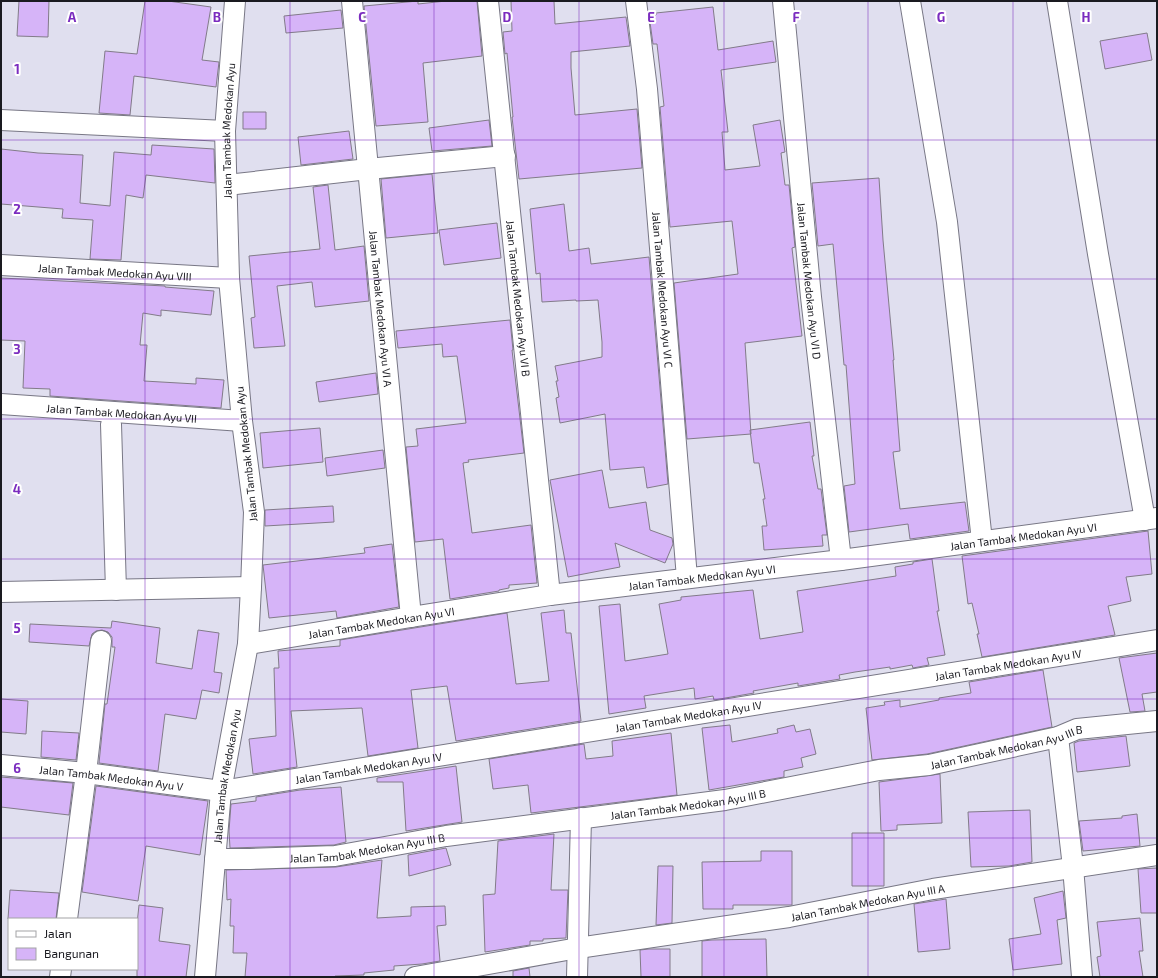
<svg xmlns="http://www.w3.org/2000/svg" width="1158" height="978" font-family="'Exo 2',sans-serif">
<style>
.building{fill:#d6b4f8;stroke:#827b89}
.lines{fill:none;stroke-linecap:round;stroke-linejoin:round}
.minor-casing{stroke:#787785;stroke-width:22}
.minor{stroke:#fff;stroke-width:20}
.grid{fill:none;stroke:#7b2cbf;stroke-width:1;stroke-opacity:0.55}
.labels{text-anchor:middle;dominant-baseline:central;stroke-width:4;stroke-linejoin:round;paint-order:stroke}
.street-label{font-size:11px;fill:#1a1a20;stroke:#fff}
.grid-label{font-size:13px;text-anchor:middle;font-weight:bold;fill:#7b2cbf;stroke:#fff;stroke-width:4;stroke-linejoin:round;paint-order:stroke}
</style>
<rect width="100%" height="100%" fill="#e0dfef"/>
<!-- building -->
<path class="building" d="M 19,1 L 49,1 L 48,37 L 17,36 Z
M 145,1 L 168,1 L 211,7 L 202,60 L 219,62 L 216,87 L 134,76 L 130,115 L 99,113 L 105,51 L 137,54 Z
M 418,1 L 418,4 L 446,1 L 477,1 L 482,56 L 423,63 L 428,122 L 376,126 L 364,6 Z
M 511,1 L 554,1 L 555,24 L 626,17 L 630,46 L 571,52 L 571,68 L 575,115 L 637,109 L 642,168 L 519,179 L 512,117 L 513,117 L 507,53 L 505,54 L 503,32 L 512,31 Z
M 713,7 L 718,50 L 773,41 L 776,62 L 721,70 L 728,132 L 722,132 L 725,170 L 760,166 L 753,125 L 780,120 L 785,152 L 781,153 L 785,185 L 789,185 L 795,247 L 792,248 L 802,336 L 745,343 L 751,434 L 687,439 L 674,283 L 738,274 L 732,221 L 670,227 L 660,107 L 664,106 L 657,44 L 653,44 L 649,15 L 656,15 L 656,13 Z
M 341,10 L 343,28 L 286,33 L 284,16 Z
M 1147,33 L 1152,60 L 1105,69 L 1100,41 Z
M 243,112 L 266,112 L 266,129 L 243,129 Z
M 489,120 L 492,146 L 432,151 L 429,128 Z
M 349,131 L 353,159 L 301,165 L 298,137 Z
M 152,145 L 214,149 L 215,183 L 146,175 L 143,198 L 126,195 L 121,260 L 90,259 L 93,220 L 62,218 L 63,209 L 1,204 L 1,149 L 38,153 L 83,155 L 80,203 L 110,206 L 114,152 L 151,155 Z
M 432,174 L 438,233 L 386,238 L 381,179 Z
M 879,178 L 883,240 L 894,360 L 893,360 L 900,451 L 893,452 L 900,509 L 965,502 L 969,531 L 910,539 L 908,524 L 849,532 L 844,486 L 855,484 L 846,365 L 844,365 L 833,244 L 818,246 L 812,183 Z
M 328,185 L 335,250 L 364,246 L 369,301 L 315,307 L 312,282 L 277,286 L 285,346 L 254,348 L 251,318 L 255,317 L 249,256 L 320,249 L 313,187 Z
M 564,204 L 569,251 L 589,248 L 591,264 L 649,257 L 668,484 L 647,488 L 644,467 L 610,470 L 605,414 L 560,423 L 556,398 L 559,397 L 556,381 L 558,381 L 555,366 L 602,357 L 602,342 L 598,300 L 576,301 L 576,300 L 542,302 L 540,273 L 536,274 L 530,209 Z
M 497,223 L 501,258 L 444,265 L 439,230 Z
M 1,278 L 165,286 L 165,287 L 214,291 L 211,315 L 161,310 L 161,316 L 143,313 L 140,345 L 147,345 L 144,381 L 196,384 L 196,378 L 224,380 L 221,408 L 50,396 L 50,389 L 23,388 L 25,341 L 1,340 Z
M 510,320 L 513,350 L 512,350 L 524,453 L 468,460 L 469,462 L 463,463 L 472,533 L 531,525 L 537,583 L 509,585 L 509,588 L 499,590 L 499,591 L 450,599 L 443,539 L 415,542 L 406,447 L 418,446 L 416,429 L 466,423 L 457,356 L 443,357 L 442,344 L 398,348 L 396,331 Z
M 376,373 L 378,394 L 319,402 L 316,382 Z
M 810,422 L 814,456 L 812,456 L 818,489 L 821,489 L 827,535 L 822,535 L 823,546 L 764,550 L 762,526 L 767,526 L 763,499 L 765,499 L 759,463 L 754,463 L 750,430 Z
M 320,428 L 323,462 L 263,468 L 260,433 Z
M 383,450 L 385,468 L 327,476 L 325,458 Z
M 602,470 L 609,508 L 646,502 L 650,530 L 672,538 L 673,544 L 665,563 L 615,543 L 620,567 L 568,577 L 550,480 Z
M 333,506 L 334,522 L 265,526 L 265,510 Z
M 1148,531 L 1152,574 L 1126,577 L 1131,601 L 1108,606 L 1115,635 L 982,657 L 977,634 L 979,634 L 972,603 L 968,604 L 962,556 Z
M 392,544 L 399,607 L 337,618 L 336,611 L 269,618 L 263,565 L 365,553 L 364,548 Z
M 932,559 L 939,611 L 937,611 L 945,655 L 927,658 L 929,665 L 913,668 L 912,665 L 890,669 L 890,667 L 855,672 L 839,675 L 840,679 L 798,686 L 798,683 L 753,691 L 754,693 L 714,700 L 713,696 L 695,699 L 694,688 L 644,696 L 646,708 L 609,714 L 599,606 L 620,604 L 625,661 L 668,654 L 659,604 L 681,600 L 681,597 L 753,590 L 760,639 L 803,632 L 797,591 L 896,576 L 895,567 L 913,564 L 913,562 Z
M 564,610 L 566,633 L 571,633 L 581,721 L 456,741 L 447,686 L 411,690 L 418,748 L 368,756 L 362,708 L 291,711 L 297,767 L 253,774 L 249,739 L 276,736 L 274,668 L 279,668 L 278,651 L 340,646 L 340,640 L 507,613 L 516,684 L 549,681 L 541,613 Z
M 112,621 L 160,628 L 156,663 L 192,669 L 198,630 L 219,633 L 214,672 L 222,673 L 219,693 L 202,690 L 196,719 L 165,714 L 158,771 L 99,763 L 105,704 L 107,704 L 115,647 L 112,647 L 112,637 L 108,632 L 102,630 L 96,631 L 92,634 L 89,646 L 29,642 L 30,624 L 111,628 Z
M 1157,653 L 1157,692 L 1142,694 L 1145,711 L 1130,712 L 1119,658 Z
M 1043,670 L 1052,727 L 927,754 L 872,760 L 866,708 L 885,705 L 884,702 L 900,700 L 900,707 L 939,700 L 939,698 L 971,693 L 969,682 Z
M 1,699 L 28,701 L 26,734 L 1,732 Z
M 730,725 L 732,742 L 778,733 L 777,729 L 794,725 L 796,732 L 810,729 L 816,754 L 801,758 L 803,767 L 784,771 L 784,777 L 709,790 L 702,728 Z
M 42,731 L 79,733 L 76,760 L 41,757 Z
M 671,733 L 677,795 L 531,813 L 528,785 L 493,789 L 489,759 L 584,744 L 586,759 L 613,756 L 612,741 Z
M 1126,736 L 1130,766 L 1077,772 L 1074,743 L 1079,741 Z
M 456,766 L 462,822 L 406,831 L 403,782 L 377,782 L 377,778 Z
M 940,774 L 942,823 L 897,825 L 897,830 L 881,831 L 879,782 Z
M 1,777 L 73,783 L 69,815 L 1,807 Z
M 96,786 L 208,801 L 200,855 L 146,846 L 138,901 L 82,892 Z
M 341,787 L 346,842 L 334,845 L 230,848 L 229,831 L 231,804 L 256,801 L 256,797 L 300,790 Z
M 1030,810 L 1032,862 L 1009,866 L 971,867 L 968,812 Z
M 1137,814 L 1140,846 L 1083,851 L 1079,821 L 1122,818 L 1122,816 Z
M 852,833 L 884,833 L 884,886 L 852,886 Z
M 554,834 L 551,890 L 568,890 L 566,938 L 543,939 L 543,941 L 530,941 L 530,945 L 485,952 L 483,895 L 495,894 L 498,841 Z
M 446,848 L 451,865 L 409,876 L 408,855 Z
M 761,851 L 792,851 L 792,905 L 733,905 L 733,909 L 703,909 L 702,862 L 761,861 Z
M 382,860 L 377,918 L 411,916 L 411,907 L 445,906 L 446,925 L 437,926 L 440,961 L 422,964 L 394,966 L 394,970 L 364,973 L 364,975 L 335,976 L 335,977 L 245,977 L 247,953 L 233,953 L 234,926 L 230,926 L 231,899 L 227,900 L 226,870 L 336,867 Z
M 658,866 L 673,866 L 672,923 L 656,925 Z
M 1157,868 L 1157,913 L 1141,913 L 1138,869 Z
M 10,890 L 59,893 L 56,919 L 8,919 Z
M 1063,891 L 1066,918 L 1057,920 L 1062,964 L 1013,970 L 1009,939 L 1041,934 L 1034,898 Z
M 946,899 L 950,949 L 918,952 L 914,904 Z
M 139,905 L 163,908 L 159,941 L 190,945 L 186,977 L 137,977 L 137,924 Z
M 1140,918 L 1143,951 L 1139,951 L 1143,977 L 1100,977 L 1097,957 L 1101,956 L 1097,922 Z
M 766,939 L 767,977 L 702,977 L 702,941 L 712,940 Z
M 649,949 L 670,949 L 670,977 L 641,977 L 640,950 Z
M 529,968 L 530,977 L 513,977 L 513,971 Z"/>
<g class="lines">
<defs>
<g id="minor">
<path id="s1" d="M 352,1 L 411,617"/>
<path id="s2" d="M 488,1 L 550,595"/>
<path id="s3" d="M 636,1 L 647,89 L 687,578"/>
<path id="s4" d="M 783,1 L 811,297 L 841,560"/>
<path d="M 910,1 L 947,222 L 982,541"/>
<path d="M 1057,1 L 1098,254 L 1145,520"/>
<path d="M 1,120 L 225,131"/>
<path d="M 227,185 L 368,169 L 505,156"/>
<path id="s5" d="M 1,265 L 229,278"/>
<path id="s6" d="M 1,404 L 242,421"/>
<path d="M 111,424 L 116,590"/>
<path d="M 1,592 L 251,587"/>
<path id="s7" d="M 248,644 L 411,617 L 550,595 L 841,560 L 1157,518"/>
<path d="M 1058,737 L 1073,867 L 1082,977"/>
<path id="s8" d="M 1,765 L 86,773 L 221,791 L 1157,640"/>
<path id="s9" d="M 215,859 L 250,859 L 335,856 L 446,836 L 725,800 L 879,770 L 929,765 L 1058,737 L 1077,729 L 1157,721"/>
<path d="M 67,919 L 86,773 L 101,641"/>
<path d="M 60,977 L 61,969"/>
<path id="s10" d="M 205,977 L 221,791 L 248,644 L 251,587 L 254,512 L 242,421 L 229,278 L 225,131 L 235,1"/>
<path id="s11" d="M 415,977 L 578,948 L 789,917 L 933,889 L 1157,855"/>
<path d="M 577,977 L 581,818"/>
</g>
</defs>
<!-- minor casing -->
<use href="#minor" class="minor-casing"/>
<!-- minor -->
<use href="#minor" class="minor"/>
</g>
<!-- grid -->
<path class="grid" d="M 145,1 L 145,977M 290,1 L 290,977M 434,1 L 434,977M 579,1 L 579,977M 724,1 L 724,977M 868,1 L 868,977M 1013,1 L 1013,977M 1,140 L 1157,140M 1,279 L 1157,279M 1,419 L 1157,419M 1,559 L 1157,559M 1,699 L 1157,699M 1,838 L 1157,838"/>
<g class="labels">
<!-- street labels -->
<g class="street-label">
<text stroke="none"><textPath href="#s10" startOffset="851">Jalan Tambak Medokan Ayu</textPath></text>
<text stroke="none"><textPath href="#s5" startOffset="114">Jalan Tambak Medokan Ayu VIII</textPath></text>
<text stroke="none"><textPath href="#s4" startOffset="281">Jalan Tambak Medokan Ayu VI D</textPath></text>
<text stroke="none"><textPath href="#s3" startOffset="290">Jalan Tambak Medokan Ayu VI C</textPath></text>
<text stroke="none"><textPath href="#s2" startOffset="299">Jalan Tambak Medokan Ayu VI B</textPath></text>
<text stroke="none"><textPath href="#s1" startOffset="309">Jalan Tambak Medokan Ayu VI A</textPath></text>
<text stroke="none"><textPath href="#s6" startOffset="121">Jalan Tambak Medokan Ayu VII</textPath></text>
<text transform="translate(246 454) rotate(-96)">Jalan Tambak Medokan Ayu</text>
<text stroke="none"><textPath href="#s7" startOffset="783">Jalan Tambak Medokan Ayu VI</textPath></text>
<text stroke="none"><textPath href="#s7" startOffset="459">Jalan Tambak Medokan Ayu VI</textPath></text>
<text stroke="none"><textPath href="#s7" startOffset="135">Jalan Tambak Medokan Ayu VI</textPath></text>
<text stroke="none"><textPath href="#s8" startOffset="1019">Jalan Tambak Medokan Ayu IV</textPath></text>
<text stroke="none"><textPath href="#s8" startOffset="695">Jalan Tambak Medokan Ayu IV</textPath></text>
<text stroke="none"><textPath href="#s9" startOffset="801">Jalan Tambak Medokan Ayu III B</textPath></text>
<text stroke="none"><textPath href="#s8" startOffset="371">Jalan Tambak Medokan Ayu IV</textPath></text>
<text stroke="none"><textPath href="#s10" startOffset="202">Jalan Tambak Medokan Ayu</textPath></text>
<text stroke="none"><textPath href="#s8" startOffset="111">Jalan Tambak Medokan Ayu V</textPath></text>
<text stroke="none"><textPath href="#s9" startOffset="477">Jalan Tambak Medokan Ayu III B</textPath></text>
<text stroke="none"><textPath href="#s9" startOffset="153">Jalan Tambak Medokan Ayu III B</textPath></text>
<text stroke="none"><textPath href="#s11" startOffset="459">Jalan Tambak Medokan Ayu III A</textPath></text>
</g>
</g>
<g class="grid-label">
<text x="72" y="22">A</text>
<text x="217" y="22">B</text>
<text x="362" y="22">C</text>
<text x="507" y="22">D</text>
<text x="651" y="22">E</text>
<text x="796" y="22">F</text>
<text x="941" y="22">G</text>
<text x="1086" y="22">H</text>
<text x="17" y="74">1</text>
<text x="17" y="214">2</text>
<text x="17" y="354">3</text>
<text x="17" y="494">4</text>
<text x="17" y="633">5</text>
<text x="17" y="773">6</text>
</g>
<!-- border -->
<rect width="1158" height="978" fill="none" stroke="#1a1a20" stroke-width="4"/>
<!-- legend -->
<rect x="8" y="918" width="130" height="52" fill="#ffffff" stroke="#a3a3a6"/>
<rect x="16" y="931" width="20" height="6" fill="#ffffff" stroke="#a3a3a6"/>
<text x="44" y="938" font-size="12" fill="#1a1a20">Jalan</text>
<rect x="16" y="948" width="20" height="12" fill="#d6b4f8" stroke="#a3a3a6"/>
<text x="44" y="958" font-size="12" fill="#1a1a20">Bangunan</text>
</svg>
